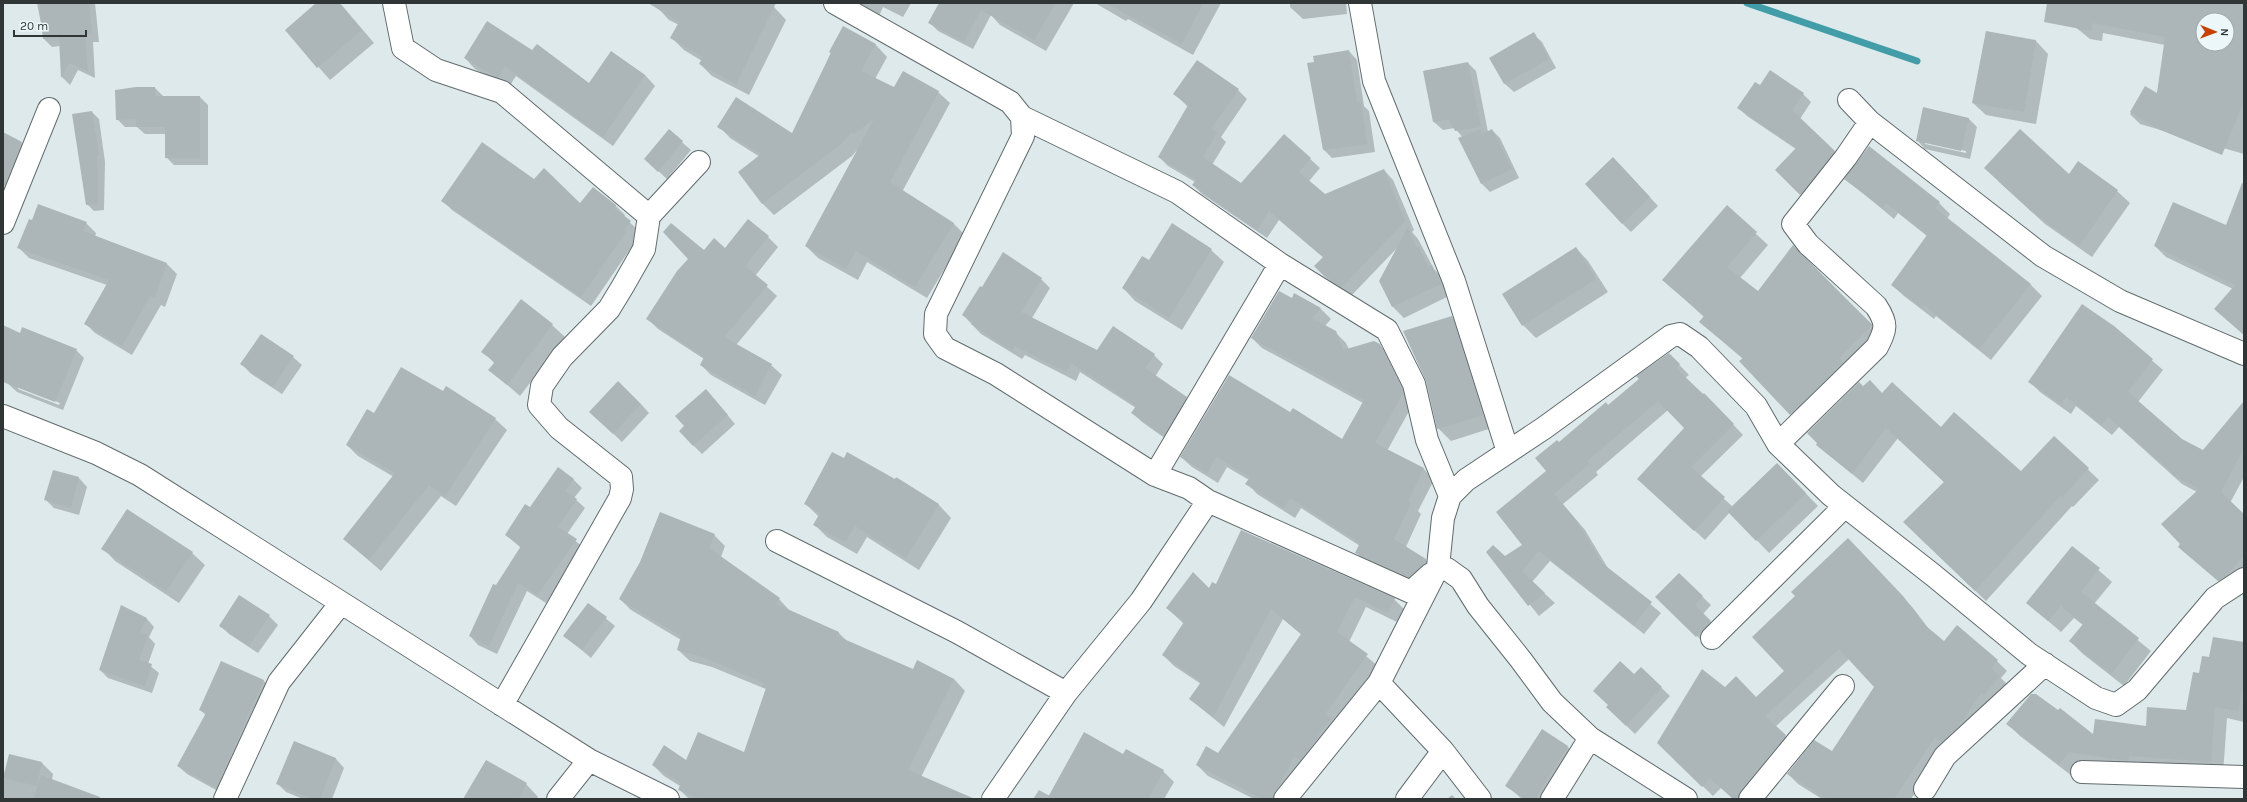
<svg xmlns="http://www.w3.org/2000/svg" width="2247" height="802" font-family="Karla,sans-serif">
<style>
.shadow{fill:#0003;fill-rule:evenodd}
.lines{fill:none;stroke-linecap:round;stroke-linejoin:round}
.stream{stroke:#429da9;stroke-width:7}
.building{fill:#acb6b8;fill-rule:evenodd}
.minor-casing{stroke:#626c6d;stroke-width:24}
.minor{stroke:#fff;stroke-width:22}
</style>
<rect width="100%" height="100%" fill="#dee9eb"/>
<!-- shadow -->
<path class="shadow" d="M 37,3 L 95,3 L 99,42 L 93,42 L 95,78 L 78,70 L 70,85 L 62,77 L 60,46 L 52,47 L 44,39 Z
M 318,3 L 340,3 L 374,43 L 330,80 L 286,30 Z
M 659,3 L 765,3 L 774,7 L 786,20 L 749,95 L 712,76 L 700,64 L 702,61 L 684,50 L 672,38 L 679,25 L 669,20 L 657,7 Z
M 858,3 L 911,3 L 903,17 L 883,7 L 879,16 Z
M 940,3 L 1074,3 L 1046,51 L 1000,25 L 991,15 L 973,49 L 938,31 L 930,23 Z
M 1095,3 L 1221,3 L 1193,55 L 1128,19 L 1126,21 Z
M 1290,3 L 1346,3 L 1347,14 L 1303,19 L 1290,7 Z
M 2244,3 L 2244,154 L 2140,124 L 2130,114 L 2146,88 L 2157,95 L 2165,45 L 2103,33 L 2102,41 L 2090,39 L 2059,14 ZM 2203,20 L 2227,20 L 2227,44 L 2203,44 Z
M 843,27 L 876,45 L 887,57 L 875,79 L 895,88 L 938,92 L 950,103 L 902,192 L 954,224 L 965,235 L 927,298 L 867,262 L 858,280 L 818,258 L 806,246 L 858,149 L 852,156 L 774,215 L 762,203 L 760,157 L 730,138 L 719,126 L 793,134 Z
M 1986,32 L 2036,41 L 2048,54 L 2036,124 L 1986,115 L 1973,103 Z
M 1533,34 L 1542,42 L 1556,68 L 1514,92 L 1505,84 L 1491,58 Z
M 532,51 L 589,84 L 611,52 L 645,75 L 655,86 L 613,146 L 516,76 L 509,87 L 475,69 L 465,58 Z
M 1349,51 L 1357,60 L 1364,106 L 1369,111 L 1375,152 L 1332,158 L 1324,150 Z
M 1468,63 L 1476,71 L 1488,132 L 1492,130 L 1500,138 L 1519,178 L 1490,192 L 1482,184 L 1460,139 L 1463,138 L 1455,128 L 1443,130 L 1434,122 L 1424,71 Z
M 1760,87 L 1803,94 L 1811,102 L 1800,119 L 1843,160 L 1809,202 L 1776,170 L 1796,149 L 1747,116 L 1739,108 Z
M 155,88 L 163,96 L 200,97 L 208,105 L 208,165 L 174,165 L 166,157 L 166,134 L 145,134 L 137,127 L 125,127 L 117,119 Z
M 1238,90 L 1247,99 L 1221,137 L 1226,142 L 1212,165 L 1241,185 L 1284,135 L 1320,168 L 1309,181 L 1325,195 L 1384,170 L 1393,180 L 1414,230 L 1412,232 L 1418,239 L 1434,269 L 1442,277 L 1451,295 L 1404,318 L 1393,307 L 1380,281 L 1397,248 L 1351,296 L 1335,286 L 1315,266 L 1324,258 L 1279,220 L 1267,238 L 1202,194 L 1193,185 L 1195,182 L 1168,166 L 1159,157 L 1188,107 L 1175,94 Z
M 92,112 L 99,119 L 105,162 L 104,210 L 94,211 L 87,204 Z
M 1968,118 L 1977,127 L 1970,159 L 1925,149 L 1917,140 ZM 1925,142 L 1966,151 L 1966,153 L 1925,144 Z
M 669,131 L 691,150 L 667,179 L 645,159 Z
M 3,133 L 21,143 L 30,152 L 16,185 L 3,185 Z
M 1622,167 L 1658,206 L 1631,232 L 1622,223 Z
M 2069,175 L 2117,191 L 2130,203 L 2092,257 L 2045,224 L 1998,181 Z
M 1846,179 L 1939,203 L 1950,214 L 1947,219 L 2031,285 L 2042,296 L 1991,360 L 1936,316 L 1934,319 L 1904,296 L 1892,285 L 1927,236 L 1898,213 L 1894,219 Z
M 534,181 L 580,205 L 615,205 L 625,215 L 624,217 L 639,231 L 633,240 L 635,242 L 591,306 L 452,210 L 442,200 Z
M 1727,207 L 1768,245 L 1740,278 L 1758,292 L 1793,247 L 1883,335 L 1802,426 L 1743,359 L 1700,322 L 1704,317 L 1664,280 Z
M 86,223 L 96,233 L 95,237 L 167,264 L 177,274 L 165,307 L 161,305 L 132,355 L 95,333 L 85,323 L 107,285 L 29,258 L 19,248 Z
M 2227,227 L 2244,231 L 2244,335 L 2215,309 L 2233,289 L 2166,257 L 2155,246 Z
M 768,237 L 778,247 L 755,276 L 777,296 L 736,345 L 771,365 L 782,375 L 765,405 L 711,375 L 701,365 L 704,359 L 658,329 L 648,319 L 705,251 L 725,249 Z
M 1576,248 L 1588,261 L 1608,292 L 1536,338 L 1523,325 L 1504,294 Z
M 1211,250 L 1224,262 L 1182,330 L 1135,301 L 1123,288 Z
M 1041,279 L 1050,288 L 1032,318 L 1098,351 L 1154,355 L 1163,364 L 1155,377 L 1186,398 L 1195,407 L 1173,444 L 1142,422 L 1133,413 L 1136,408 L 1080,372 L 1076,381 L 1025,355 L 1022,359 L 981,334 L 963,315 Z
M 1295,294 L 1321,309 L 1331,319 L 1325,326 L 1335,332 L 1346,343 L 1349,349 L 1379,345 L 1390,355 L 1413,404 L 1387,451 L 1424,469 L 1434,480 L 1418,511 L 1421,514 L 1406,547 L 1426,560 L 1436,570 L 1420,587 L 1367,564 L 1357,553 L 1360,546 L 1301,508 L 1295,518 L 1257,494 L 1247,483 L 1249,480 L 1227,467 L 1218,483 L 1192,467 L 1181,457 L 1291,414 L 1343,440 L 1363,403 L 1262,348 L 1252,338 L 1292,300 Z
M 1452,317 L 1464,330 L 1495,427 L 1451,441 L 1438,428 Z
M 552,325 L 565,337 L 520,396 L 490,370 L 495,364 L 483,351 Z
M 3,326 L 20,334 L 76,350 L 84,358 L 63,410 L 17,392 L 3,379 ZM 18,387 L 60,403 L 59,405 L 18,389 Z
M 2113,327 L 2163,370 L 2138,402 L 2182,440 L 2204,451 L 2244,403 L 2244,477 L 2230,503 L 2244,515 L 2244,577 L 2229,590 L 2179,547 L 2197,492 L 2182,484 L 2119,427 L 2112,435 L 2076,406 L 2071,414 L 2040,392 L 2030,382 Z
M 1669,354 L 1689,375 L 1685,378 L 1714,404 L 1743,435 L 1700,477 L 1733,507 L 1790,477 L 1818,506 L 1769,553 L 1730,512 L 1705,540 L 1649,489 L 1685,428 L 1668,410 L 1596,472 L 1598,475 L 1563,504 L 1585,530 L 1609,570 L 1661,613 L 1644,634 L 1550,561 L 1532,582 L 1555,603 L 1539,616 L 1487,552 L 1505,557 L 1523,545 L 1547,472 L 1559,443 L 1609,406 Z
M 293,357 L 302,365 L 282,394 L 250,373 L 242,364 Z
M 1863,387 L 1883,394 L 2021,473 L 2054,437 L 2099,480 L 2073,507 L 2072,506 L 1986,601 L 1915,533 L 1945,483 L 1898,438 L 1863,483 L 1818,445 Z
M 443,392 L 495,419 L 507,430 L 456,506 L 441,496 L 381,571 L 344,539 L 394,477 L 358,456 L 347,445 L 375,414 Z
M 714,399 L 735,424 L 702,454 L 693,445 Z
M 641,404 L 649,413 L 622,442 L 591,412 Z
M 844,460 L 895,480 L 896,479 L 939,505 L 951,518 L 919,570 L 867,537 L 857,554 L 827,537 L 815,525 L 819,517 L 805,503 Z
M 79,478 L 87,487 L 79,515 L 54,508 L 45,499 Z
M 573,479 L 582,488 L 574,498 L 585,508 L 567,534 L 584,548 L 546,603 L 527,591 L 497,654 L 478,645 L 470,636 L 497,586 L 521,548 L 506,535 L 530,509 Z
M 714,535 L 725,546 L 721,557 L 779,599 L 790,611 L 838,632 L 848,642 L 913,670 L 954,679 L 965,691 L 921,777 L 962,799 L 689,799 L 679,789 L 680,786 L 664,776 L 653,765 L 745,754 L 766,689 L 712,667 L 690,661 L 678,650 L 681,640 L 631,610 L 620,599 Z
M 2072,547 L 2112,582 L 2094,604 L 2151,651 L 2124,686 L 2083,654 L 2070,641 L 2083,625 L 2074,618 L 2061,632 L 2027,603 Z
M 103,548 L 192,553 L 205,565 L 179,603 L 115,561 Z
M 1858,549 L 1913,608 L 1932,633 L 1944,642 L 1997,661 L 2007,671 L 2001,678 L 2010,687 L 1946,746 L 1911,799 L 1822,799 L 1798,784 L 1788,774 L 1832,753 L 1875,687 L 1849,659 L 1775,727 L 1796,746 L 1752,799 L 1734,799 L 1721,788 L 1713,796 L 1658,743 L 1725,689 L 1756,698 L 1786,671 Z
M 1679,574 L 1711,605 L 1703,614 L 1719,630 L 1705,644 L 1657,597 Z
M 1216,585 L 1394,599 L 1405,610 L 1399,623 L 1366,607 L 1349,642 L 1378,666 L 1288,799 L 1254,799 L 1208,776 L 1197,765 L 1218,754 L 1302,635 L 1283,619 L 1224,727 L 1190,699 L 1201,684 L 1174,666 L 1163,655 L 1184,624 L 1167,608 Z
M 240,596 L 269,616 L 278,625 L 258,653 L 229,634 L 220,625 Z
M 588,604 L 615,626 L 591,658 L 564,635 Z
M 122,606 L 147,619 L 154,627 L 149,637 L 155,644 L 148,664 L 159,673 L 152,693 L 108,678 L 100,670 Z
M 2244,643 L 2244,722 L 2227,718 L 2223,774 L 2081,764 L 2072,776 L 2020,736 L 2008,724 L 2031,695 L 2094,736 L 2147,727 L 2187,712 L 2199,674 L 2210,658 Z
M 1641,668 L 1670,696 L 1635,734 L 1615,715 L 1634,675 Z
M 263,680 L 272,689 L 225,795 L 187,774 L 178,766 L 206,715 L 200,710 Z
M 1542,730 L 1568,747 L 1576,756 L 1548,799 L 1522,799 L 1507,786 Z
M 294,742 L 336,759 L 344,768 L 332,799 L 303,799 L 286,792 L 278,784 Z
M 1127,750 L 1163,771 L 1174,782 L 1164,799 L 1033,799 L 1039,790 L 1050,796 L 1124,755 Z
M 10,755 L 42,763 L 53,774 L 52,780 L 103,799 L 3,799 L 3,784 Z
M 526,784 L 538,797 L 537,799 L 464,799 Z
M 1452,795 L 1456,799 L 1447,799 Z"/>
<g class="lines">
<!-- stream -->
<path class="stream" d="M 1747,3 L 1917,61"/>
</g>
<!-- building -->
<path class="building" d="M 39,3 L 89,3 L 92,34 L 85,35 L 88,71 L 69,63 L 61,78 L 59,38 L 43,39 Z
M 316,3 L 339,3 L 362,30 L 317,68 L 285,30 Z
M 648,3 L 776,3 L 736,84 L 699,64 L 703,57 L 670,38 L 679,22 Z
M 939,3 L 1056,3 L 1034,40 L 981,10 L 964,42 L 928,23 Z
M 1106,3 L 1203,3 L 1182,44 Z
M 2047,3 L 2244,3 L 2244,101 L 2222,155 L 2158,129 L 2130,112 L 2145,86 L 2157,93 L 2165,37 L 2093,23 L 2091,31 L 2044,22 ZM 2203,20 L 2227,20 L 2227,44 L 2203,44 Z
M 487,21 L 532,50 L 537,44 L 589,83 L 611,51 L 645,75 L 603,137 L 505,66 L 498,78 L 464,58 Z
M 843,26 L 876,44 L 861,71 L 894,87 L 903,71 L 939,91 L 890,182 L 954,223 L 915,287 L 856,251 L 846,269 L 805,246 L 874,119 L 854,134 L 851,132 L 841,144 L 762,204 L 738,172 L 761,154 L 717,127 L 736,97 L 792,133 L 831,53 L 829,52 Z
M 1986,31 L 2036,40 L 2024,112 L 1972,103 Z
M 1534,32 L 1549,59 L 1504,84 L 1489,58 Z
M 1349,50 L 1357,102 L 1361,101 L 1367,144 L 1323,150 L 1307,63 L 1314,62 L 1313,56 Z
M 1197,60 L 1239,89 L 1211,129 L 1217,132 L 1203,157 L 1241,183 L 1284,134 L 1311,158 L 1299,172 L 1325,194 L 1384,169 L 1405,221 L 1342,287 L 1325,277 L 1314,266 L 1323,257 L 1269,211 L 1257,230 L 1192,185 L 1196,180 L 1158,157 L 1188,105 L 1173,94 Z
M 1468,62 L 1481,127 L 1455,131 L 1449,119 L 1433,122 L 1423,71 Z
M 1770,70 L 1804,93 L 1792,110 L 1835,151 L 1800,195 L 1775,170 L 1796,148 L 1737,108 L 1755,82 L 1760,85 Z
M 136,87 L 155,87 L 155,96 L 200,96 L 200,158 L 165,158 L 165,127 L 136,127 L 136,119 L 116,120 L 115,90 Z
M 1923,107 L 1969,118 L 1961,151 L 1916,141 Z
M 92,111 L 99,155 L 97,155 L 98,204 L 86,205 L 72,114 Z
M 669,129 L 683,141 L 658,172 L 644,159 Z
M 1481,129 L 1482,134 L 1492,129 L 1512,169 L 1481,184 L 1458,138 Z
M 2020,129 L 2069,174 L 2078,161 L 2118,190 L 2079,246 L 2031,211 L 1984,168 Z
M 3,132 L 22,142 L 3,190 Z
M 482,142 L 534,179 L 544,168 L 580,203 L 593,187 L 616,205 L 614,208 L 631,221 L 624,230 L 626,232 L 581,297 L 441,201 Z
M 1869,146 L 1940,202 L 1935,208 L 2031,284 L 1979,349 L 1924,305 L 1922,308 L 1891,285 L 1927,235 L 1886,203 L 1882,208 L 1844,179 Z
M 1613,157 L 1650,197 L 1622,224 L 1585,184 Z
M 2242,183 L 2244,184 L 2244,335 L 2214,309 L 2235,285 L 2154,246 L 2173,202 L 2226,225 Z
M 38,204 L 87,222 L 83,231 L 167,263 L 155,297 L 150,296 L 122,346 L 84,324 L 109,280 L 17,248 L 29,219 L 32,220 Z
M 1727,205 L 1757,232 L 1727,267 L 1758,291 L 1793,245 L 1872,325 L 1839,358 L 1843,363 L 1790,415 L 1739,361 L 1743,358 L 1699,322 L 1704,316 L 1662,280 Z
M 748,219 L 769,236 L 745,266 L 768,285 L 724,337 L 772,364 L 755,396 L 700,365 L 704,357 L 646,319 L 677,271 L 688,259 L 663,232 L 671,223 L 704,250 L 714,238 L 725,248 Z
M 1172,223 L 1212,249 L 1169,318 L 1122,288 L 1142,256 L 1149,260 Z
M 1408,227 L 1416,248 L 1418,246 L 1428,267 L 1432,265 L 1441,284 L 1392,307 L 1379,281 Z
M 1576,247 L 1596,279 L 1522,326 L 1502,294 Z
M 1003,252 L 1042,278 L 1021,312 L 1097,350 L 1113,326 L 1155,354 L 1145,368 L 1187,397 L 1164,436 L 1131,413 L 1136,406 L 1071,363 L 1066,372 L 1015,346 L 1012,351 L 971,324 L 973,322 L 962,315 L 980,286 L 982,287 Z
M 1279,291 L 1292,298 L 1294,293 L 1321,308 L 1312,318 L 1336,331 L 1343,350 L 1374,341 L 1380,344 L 1402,388 L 1403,393 L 1375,443 L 1424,468 L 1408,501 L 1411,503 L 1394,539 L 1426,559 L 1426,563 L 1409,577 L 1355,553 L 1360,543 L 1290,498 L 1284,508 L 1245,484 L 1250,477 L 1216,457 L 1207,473 L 1180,457 L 1229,375 L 1290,412 L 1293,408 L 1342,439 L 1364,400 L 1251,338 Z
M 521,299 L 553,324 L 507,385 L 488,370 L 495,362 L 481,352 Z
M 2082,304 L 2114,326 L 2153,359 L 2128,392 L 2182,439 L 2203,450 L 2244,401 L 2244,448 L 2221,492 L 2244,514 L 2244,555 L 2227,575 L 2218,581 L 2178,547 L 2180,544 L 2161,524 L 2199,489 L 2171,474 L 2172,472 L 2108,417 L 2102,425 L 2066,397 L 2061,404 L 2028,382 Z
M 1452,316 L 1483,415 L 1437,429 L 1426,381 L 1403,331 Z
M 3,325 L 20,333 L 22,327 L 77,349 L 55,402 L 3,382 Z
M 261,334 L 294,356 L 273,387 L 240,364 Z
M 1669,353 L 1680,364 L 1676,368 L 1703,394 L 1704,393 L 1734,424 L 1691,467 L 1725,497 L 1694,531 L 1637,479 L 1684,428 L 1658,401 L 1587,461 L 1589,464 L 1554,494 L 1575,519 L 1602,563 L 1652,602 L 1634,625 L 1539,551 L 1522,571 L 1545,593 L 1528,606 L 1486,552 L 1493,545 L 1505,556 L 1522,545 L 1496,512 L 1546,471 L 1535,458 L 1557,440 L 1559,442 L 1606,402 L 1608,405 L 1639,379 L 1636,376 Z
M 401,367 L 443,391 L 446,386 L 496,418 L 445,496 L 429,485 L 369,560 L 343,539 L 395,473 L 346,445 L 367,409 L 374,413 Z
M 1870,380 L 1882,393 L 1892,382 L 1941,427 L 1954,412 L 2021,471 L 2054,436 L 2089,468 L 2062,497 L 2060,496 L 1975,591 L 1903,522 L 1944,482 L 1886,428 L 1852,474 L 1816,445 L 1817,443 L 1807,433 L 1859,382 L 1863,386 Z
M 618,381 L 641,404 L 613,434 L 589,412 Z
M 706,389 L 728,415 L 693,446 L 679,431 L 684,426 L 675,416 Z
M 832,452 L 844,458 L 847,452 L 895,479 L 896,477 L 939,504 L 906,558 L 855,526 L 845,542 L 813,525 L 820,513 L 804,504 Z
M 1777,463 L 1806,493 L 1756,541 L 1727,511 Z
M 558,467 L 574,479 L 565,491 L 577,499 L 558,527 L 577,539 L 537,595 L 518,583 L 489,646 L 469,636 L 493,584 L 496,585 L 521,546 L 505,535 L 525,504 L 530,507 Z
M 53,470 L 79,477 L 71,508 L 44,500 Z
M 127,509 L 193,552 L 166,591 L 101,549 Z
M 660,512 L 715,534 L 709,548 L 780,598 L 776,604 L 839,632 L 837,636 L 913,669 L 917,660 L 954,679 L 908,770 L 975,799 L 700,799 L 678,790 L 681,783 L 652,765 L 664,745 L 686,760 L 698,732 L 744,752 L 766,688 L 762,687 L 764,683 L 700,656 L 677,650 L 681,636 L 619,599 L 640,562 Z
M 1241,530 L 1395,598 L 1388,613 L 1355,597 L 1337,632 L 1368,654 L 1325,714 L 1331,718 L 1306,753 L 1300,760 L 1294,756 L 1273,799 L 1263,799 L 1196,765 L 1206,746 L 1218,753 L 1301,634 L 1271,609 L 1213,717 L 1189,699 L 1201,682 L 1162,655 L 1184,622 L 1166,608 L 1193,572 L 1209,588 L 1212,582 L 1216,584 Z
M 1848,538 L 1903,596 L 1926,626 L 1944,641 L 1957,625 L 1998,660 L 1991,668 L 2000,676 L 1984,695 L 1982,692 L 1957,728 L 1942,742 L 1935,737 L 1894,799 L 1827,799 L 1787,774 L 1814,740 L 1832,751 L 1874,687 L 1839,649 L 1765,716 L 1786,735 L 1740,791 L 1738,799 L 1733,799 L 1710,778 L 1702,787 L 1657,743 L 1702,669 L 1725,687 L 1736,676 L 1756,697 L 1784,671 L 1752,637 L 1795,596 L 1791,592 Z
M 2072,546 L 2100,568 L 2081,592 L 2139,638 L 2111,674 L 2069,641 L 2083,624 L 2061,606 L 2048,621 L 2026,603 Z
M 1679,573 L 1703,596 L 1695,605 L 1711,621 L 1696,637 L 1655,597 Z
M 239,595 L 270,615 L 249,646 L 219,626 Z
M 588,603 L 607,617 L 582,650 L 563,636 Z
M 121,605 L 147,618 L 140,632 L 148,635 L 139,660 L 152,664 L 145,686 L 99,670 Z
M 2213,637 L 2244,642 L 2244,679 L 2238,711 L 2215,707 L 2211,762 L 2129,756 L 2128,761 L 2069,752 L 2059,764 L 2006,724 L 2031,694 L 2036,694 L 2058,710 L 2060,708 L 2093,734 L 2095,719 L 2146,726 L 2147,707 L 2186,710 L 2193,672 L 2199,673 L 2202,656 L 2209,657 Z
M 221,661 L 264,680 L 216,788 L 177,766 L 206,713 L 199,710 Z
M 1620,661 L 1634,674 L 1641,667 L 1662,687 L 1626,726 L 1606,707 L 1608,705 L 1593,691 Z
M 1542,729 L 1568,746 L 1535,799 L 1525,799 L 1505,786 Z
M 1084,732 L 1123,754 L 1126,749 L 1164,770 L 1148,799 L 1047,799 Z
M 294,741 L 336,758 L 320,799 L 314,799 L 276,784 Z
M 9,754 L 42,762 L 37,786 L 3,778 Z
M 486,760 L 527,783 L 518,799 L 463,799 Z
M 41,775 L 100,797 L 99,799 L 33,799 Z"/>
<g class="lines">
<defs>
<path id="minor" d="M 394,3 L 403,48 L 436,70 L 502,92 L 649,216
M 835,3 L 1010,102 L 1022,117 L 1023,136 L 936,314 L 935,334 L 945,348 L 996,374 L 1155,475 L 1189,488 L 1208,501 L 1411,592 L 1431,574
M 1360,3 L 1374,81 L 1454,281 L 1508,452
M 1849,100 L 1870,122 L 2043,256 L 2120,301 L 2244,354
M 1022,117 L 1177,192 L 1280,264 L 1387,330 L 1414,384 L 1427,440 L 1450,496
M 3,223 L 49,109
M 3,416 L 96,453 L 140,475 L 589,760 L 668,799
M 1778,444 L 1877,347 C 1886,329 1888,324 1876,306 L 1808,244 L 1793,224 L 1846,157 L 1870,122
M 1155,475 L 1280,264
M 777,541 L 957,632 L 1066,693
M 1438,567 L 1447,569 L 1461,579 L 1478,606 L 1521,660 L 1552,702 L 1590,738 L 1552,799
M 1712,638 L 1845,506
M 502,705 L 620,498 L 622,489 L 621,477 L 559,428 L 539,405 L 542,386 L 562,357 L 609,309 L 623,286 L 644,249 L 649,216 L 699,162
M 1590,738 L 1686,799
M 2082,772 L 2244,777
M 1925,789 L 1945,756 L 2045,664
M 225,799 L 279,682 L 341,603
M 558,799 L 589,760
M 993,799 L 1066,693 L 1141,601 L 1208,501
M 1285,799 L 1379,683
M 1407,799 L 1443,751
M 1480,799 L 1443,751 L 1379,683 L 1438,567 L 1443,518 L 1450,496 L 1466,480 L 1544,428 L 1671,336 L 1680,334 L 1699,347 L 1756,406 L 1778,444 L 1831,495 L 1933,575 L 2029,654 L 2096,698 L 2116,705 L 2137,690 L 2215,598 L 2244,579
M 1750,799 L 1843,686"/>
</defs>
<!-- minor casing -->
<use href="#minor" class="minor-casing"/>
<!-- minor -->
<use href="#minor" class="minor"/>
</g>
<!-- border -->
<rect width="2247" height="802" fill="none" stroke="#303535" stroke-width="8"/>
<!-- north arrow -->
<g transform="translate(2215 32) rotate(91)"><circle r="19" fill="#ebf7f8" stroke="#a0a9aa"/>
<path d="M0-3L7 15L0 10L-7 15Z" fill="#c74100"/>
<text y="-6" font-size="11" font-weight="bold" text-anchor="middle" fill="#303535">N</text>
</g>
<!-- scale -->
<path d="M14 30v6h72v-6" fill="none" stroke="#303535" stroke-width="2"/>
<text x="20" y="30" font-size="12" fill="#303535" stroke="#ebf7f8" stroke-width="3" paint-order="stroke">20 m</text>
</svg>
